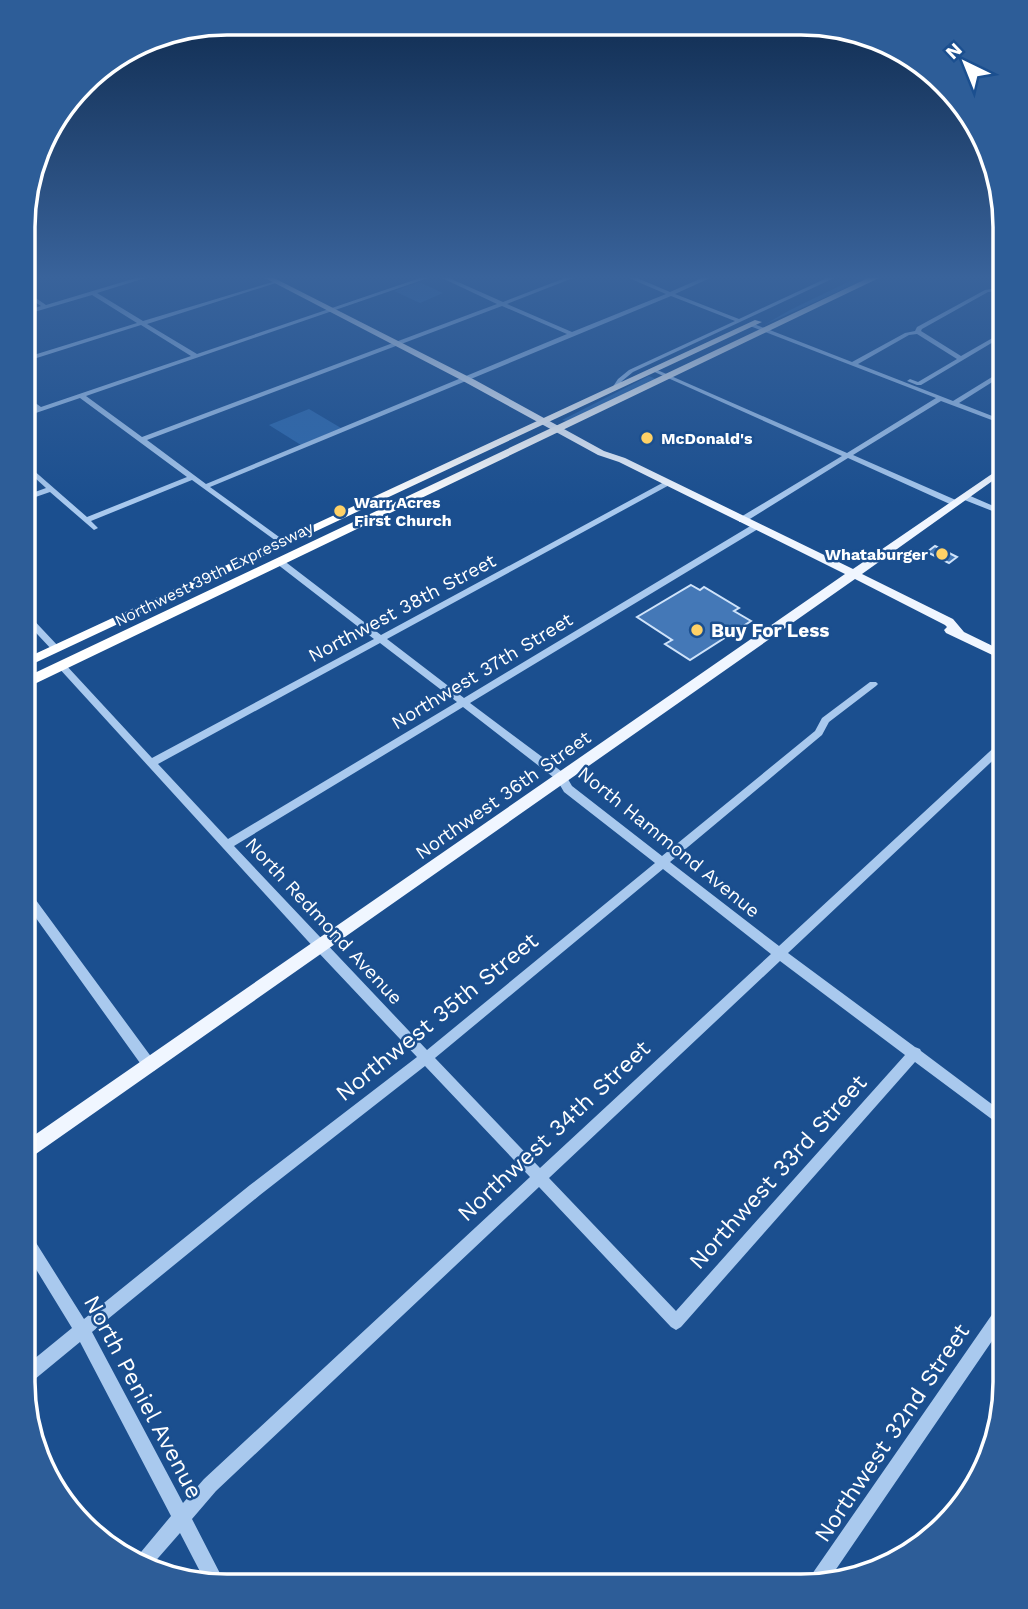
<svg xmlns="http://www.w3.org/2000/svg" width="1028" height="1609" font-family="'Work Sans',sans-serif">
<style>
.green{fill:#2e69ad}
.building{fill:#4478b7;stroke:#cfe3fa;stroke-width:2}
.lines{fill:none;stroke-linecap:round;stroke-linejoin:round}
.minor{fill:#a9c9ee;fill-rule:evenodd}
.major{fill:#f0f6ff;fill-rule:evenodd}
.highway{fill:#fff;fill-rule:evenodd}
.poi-dot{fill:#ffd166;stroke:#1b4f8f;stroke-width:2.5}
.labels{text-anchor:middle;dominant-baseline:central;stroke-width:5;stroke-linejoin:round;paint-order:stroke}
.far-poi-label{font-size:16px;font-weight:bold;fill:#fff;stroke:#1b4f8f;text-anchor:start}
.far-street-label{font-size:16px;fill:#fff;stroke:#1b4f8f}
.street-label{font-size:19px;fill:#fff;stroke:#1b4f8f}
.poi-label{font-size:19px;font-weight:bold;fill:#fff;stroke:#1b4f8f;text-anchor:start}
.near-street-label{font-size:23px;fill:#fff;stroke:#1b4f8f}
.rim{fill:none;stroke:#fff;stroke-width:3.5}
</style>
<rect width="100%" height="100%" fill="#1b4f8f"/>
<!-- green -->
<path class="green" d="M 856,278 L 868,278 L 764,325 L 790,310 Z
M 419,282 L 443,293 L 420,303 L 394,291 Z
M 649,376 L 656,379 L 567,421 L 562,420 Z
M 309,409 L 341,428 L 301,445 L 269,425 Z"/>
<!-- building -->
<path class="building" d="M 935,546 L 957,557 L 949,563 L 927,552 Z
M 691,585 L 700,590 L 704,587 L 739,608 L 734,611 L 751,621 L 690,660 L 665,644 L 672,640 L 637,617 Z"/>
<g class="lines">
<!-- minor -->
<path class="minor" d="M 136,278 L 145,278 L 97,293 L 143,321 L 276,281 L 276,283 L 147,324 L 197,354 L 420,278 L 428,278 L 86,396 L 142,437 L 497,304 L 442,278 L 449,278 L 503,302 L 565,278 L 573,278 L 507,304 L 572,332 L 666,294 L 629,278 L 637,278 L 670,292 L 702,278 L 710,278 L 675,294 L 739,319 L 827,278 L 834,278 L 633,372 L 622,381 L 617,389 L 612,388 L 618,379 L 629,370 L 735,321 L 671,296 L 210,487 L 286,542 L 286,546 L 283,546 L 192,480 L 91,521 L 98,528 L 94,530 L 50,492 L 24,501 L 24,496 L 46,488 L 24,468 L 24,462 L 87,517 L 187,477 L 80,398 L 24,417 L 24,413 L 35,409 L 24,400 L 24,395 L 41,407 L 191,356 L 141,325 L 24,362 L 24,358 L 137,323 L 92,295 L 24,315 L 24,311 L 41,306 L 24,295 L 24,290 L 46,305 ZM 502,306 L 567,334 L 206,484 L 147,440 Z
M 1005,280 L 1005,286 L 1002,290 L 988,292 L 922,329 L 921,331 L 961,356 L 1003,332 L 1005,331 L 1005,335 L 921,385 L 917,385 L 907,381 L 910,379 L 918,382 L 957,359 L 917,334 L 909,335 L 858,364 L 953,401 L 1005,369 L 1005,374 L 959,403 L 1005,421 L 1005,425 L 941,401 L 853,455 L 958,501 L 958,505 L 952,505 L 848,458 L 745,522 L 739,522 L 739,518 L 842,456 L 650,370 L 655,369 L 847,453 L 936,398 L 750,326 L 750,324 L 754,324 L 852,362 L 905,333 L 915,331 L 917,327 L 985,290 L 998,288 Z
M 666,481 L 673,483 L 387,639 L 464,698 L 752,525 L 758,525 L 758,529 L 470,703 L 565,774 L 572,786 L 662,856 L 815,731 L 822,718 L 870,682 L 876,682 L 878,684 L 876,686 L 829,722 L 822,735 L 670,862 L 779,946 L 1001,741 L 1005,739 L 1005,749 L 788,953 L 915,1047 L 920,1049 L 921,1051 L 1005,1114 L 1005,1129 L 915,1062 L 681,1327 L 676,1330 L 671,1327 L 539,1187 L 216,1491 L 192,1519 L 226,1585 L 207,1585 L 180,1533 L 152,1565 L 136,1558 L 171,1516 L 80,1342 L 29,1384 L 23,1386 L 23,1368 L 72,1328 L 23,1248 L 23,1228 L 28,1230 L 84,1319 L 250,1185 L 417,1057 L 317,951 L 57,666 L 62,663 L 65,664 L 152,758 L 374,639 L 277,564 L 277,560 L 283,560 L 381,635 ZM 380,643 L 457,702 L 228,839 L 158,764 ZM 463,707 L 557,780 L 564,792 L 655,863 L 427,1050 L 234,846 ZM 663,869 L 771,954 L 540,1168 L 435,1058 ZM 780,961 L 905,1055 L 676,1311 L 549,1178 ZM 425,1066 L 530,1177 L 204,1479 L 183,1503 L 92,1332 L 260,1195 Z
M 962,495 L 968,495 L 1005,511 L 1005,516 L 962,499 Z
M 24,612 L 27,613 L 59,647 L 61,649 L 59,651 L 53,651 L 24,620 Z
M 23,887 L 27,888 L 155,1062 L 157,1066 L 155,1070 L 150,1072 L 145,1070 L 23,900 Z
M 1005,1300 L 1005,1322 L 828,1581 L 808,1585 L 810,1577 L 1000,1303 Z"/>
<!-- major -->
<path class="major" d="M 265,278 L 274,278 L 475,380 L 604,451 L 625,458 L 853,569 L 1005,465 L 1005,472 L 862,574 L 953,619 L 964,632 L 1005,652 L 1005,661 L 946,633 L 944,630 L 947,627 L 945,625 L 855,579 L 23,1163 L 23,1143 L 845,574 L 619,462 L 598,455 L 463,381 Z"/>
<!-- highway -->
<path class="highway" d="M 868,278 L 879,278 L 24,689 L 24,678 Z
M 755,320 L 762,322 L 24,668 L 24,659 Z"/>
</g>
<!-- sky -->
<linearGradient id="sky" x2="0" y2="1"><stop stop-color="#0f2b4f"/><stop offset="0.55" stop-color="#39639b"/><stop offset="1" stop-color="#39639b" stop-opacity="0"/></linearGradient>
<rect width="1028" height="504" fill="url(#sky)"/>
<!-- markers -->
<g class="poi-dot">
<circle cx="647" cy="438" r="7"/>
<circle cx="340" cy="511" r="7"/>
<circle cx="942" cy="554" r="7"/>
<circle cx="697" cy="630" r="7"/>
</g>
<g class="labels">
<!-- far-poi labels -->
<g class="far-poi-label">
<text x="661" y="438">McDonald's</text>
<text x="354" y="502">Warr Acres<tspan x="354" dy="18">First Church</tspan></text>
<text x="928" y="554" text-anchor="end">Whataburger</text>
</g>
<!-- far-street labels -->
<g class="far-street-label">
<text transform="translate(214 574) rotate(-26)">Northwest 39th Expressway</text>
</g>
<!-- street labels -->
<g class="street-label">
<text transform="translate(402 608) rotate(-28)">Northwest 38th Street</text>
<text transform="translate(482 671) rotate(-31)">Northwest 37th Street</text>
<text transform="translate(503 795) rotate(-35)">Northwest 36th Street</text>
<text transform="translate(669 842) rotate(39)">North Hammond Avenue</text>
<text transform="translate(324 921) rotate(47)">North Redmond Avenue</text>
</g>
<!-- poi labels -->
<g class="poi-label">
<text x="711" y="630">Buy For Less</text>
</g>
<!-- near-street labels -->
<g class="near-street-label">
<text transform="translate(437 1017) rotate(-39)">Northwest 35th Street</text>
<text transform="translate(554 1131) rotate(-43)">Northwest 34th Street</text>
<text transform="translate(778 1172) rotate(-48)">Northwest 33rd Street</text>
<text transform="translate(143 1397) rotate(62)">North Peniel Avenue</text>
<text transform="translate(892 1433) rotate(-56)">Northwest 32nd Street</text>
</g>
</g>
<!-- crop -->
<path d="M0 0H1028V1609H0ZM227 35H801A192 192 0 0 1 993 227V1382A192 192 0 0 1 801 1574H227A192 192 0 0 1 35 1382V227A192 192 0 0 1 227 35Z" fill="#2d5d98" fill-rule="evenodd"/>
<path class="rim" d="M227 35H801A192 192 0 0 1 993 227V1382A192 192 0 0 1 801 1574H227A192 192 0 0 1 35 1382V227A192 192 0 0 1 227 35Z"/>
<!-- north arrow -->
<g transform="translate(965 63) rotate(317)" stroke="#1b4f8f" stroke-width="5" paint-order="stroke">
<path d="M0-5L12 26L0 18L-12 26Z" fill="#ffffff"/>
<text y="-10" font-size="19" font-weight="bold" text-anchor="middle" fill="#ffffff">N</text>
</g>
</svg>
